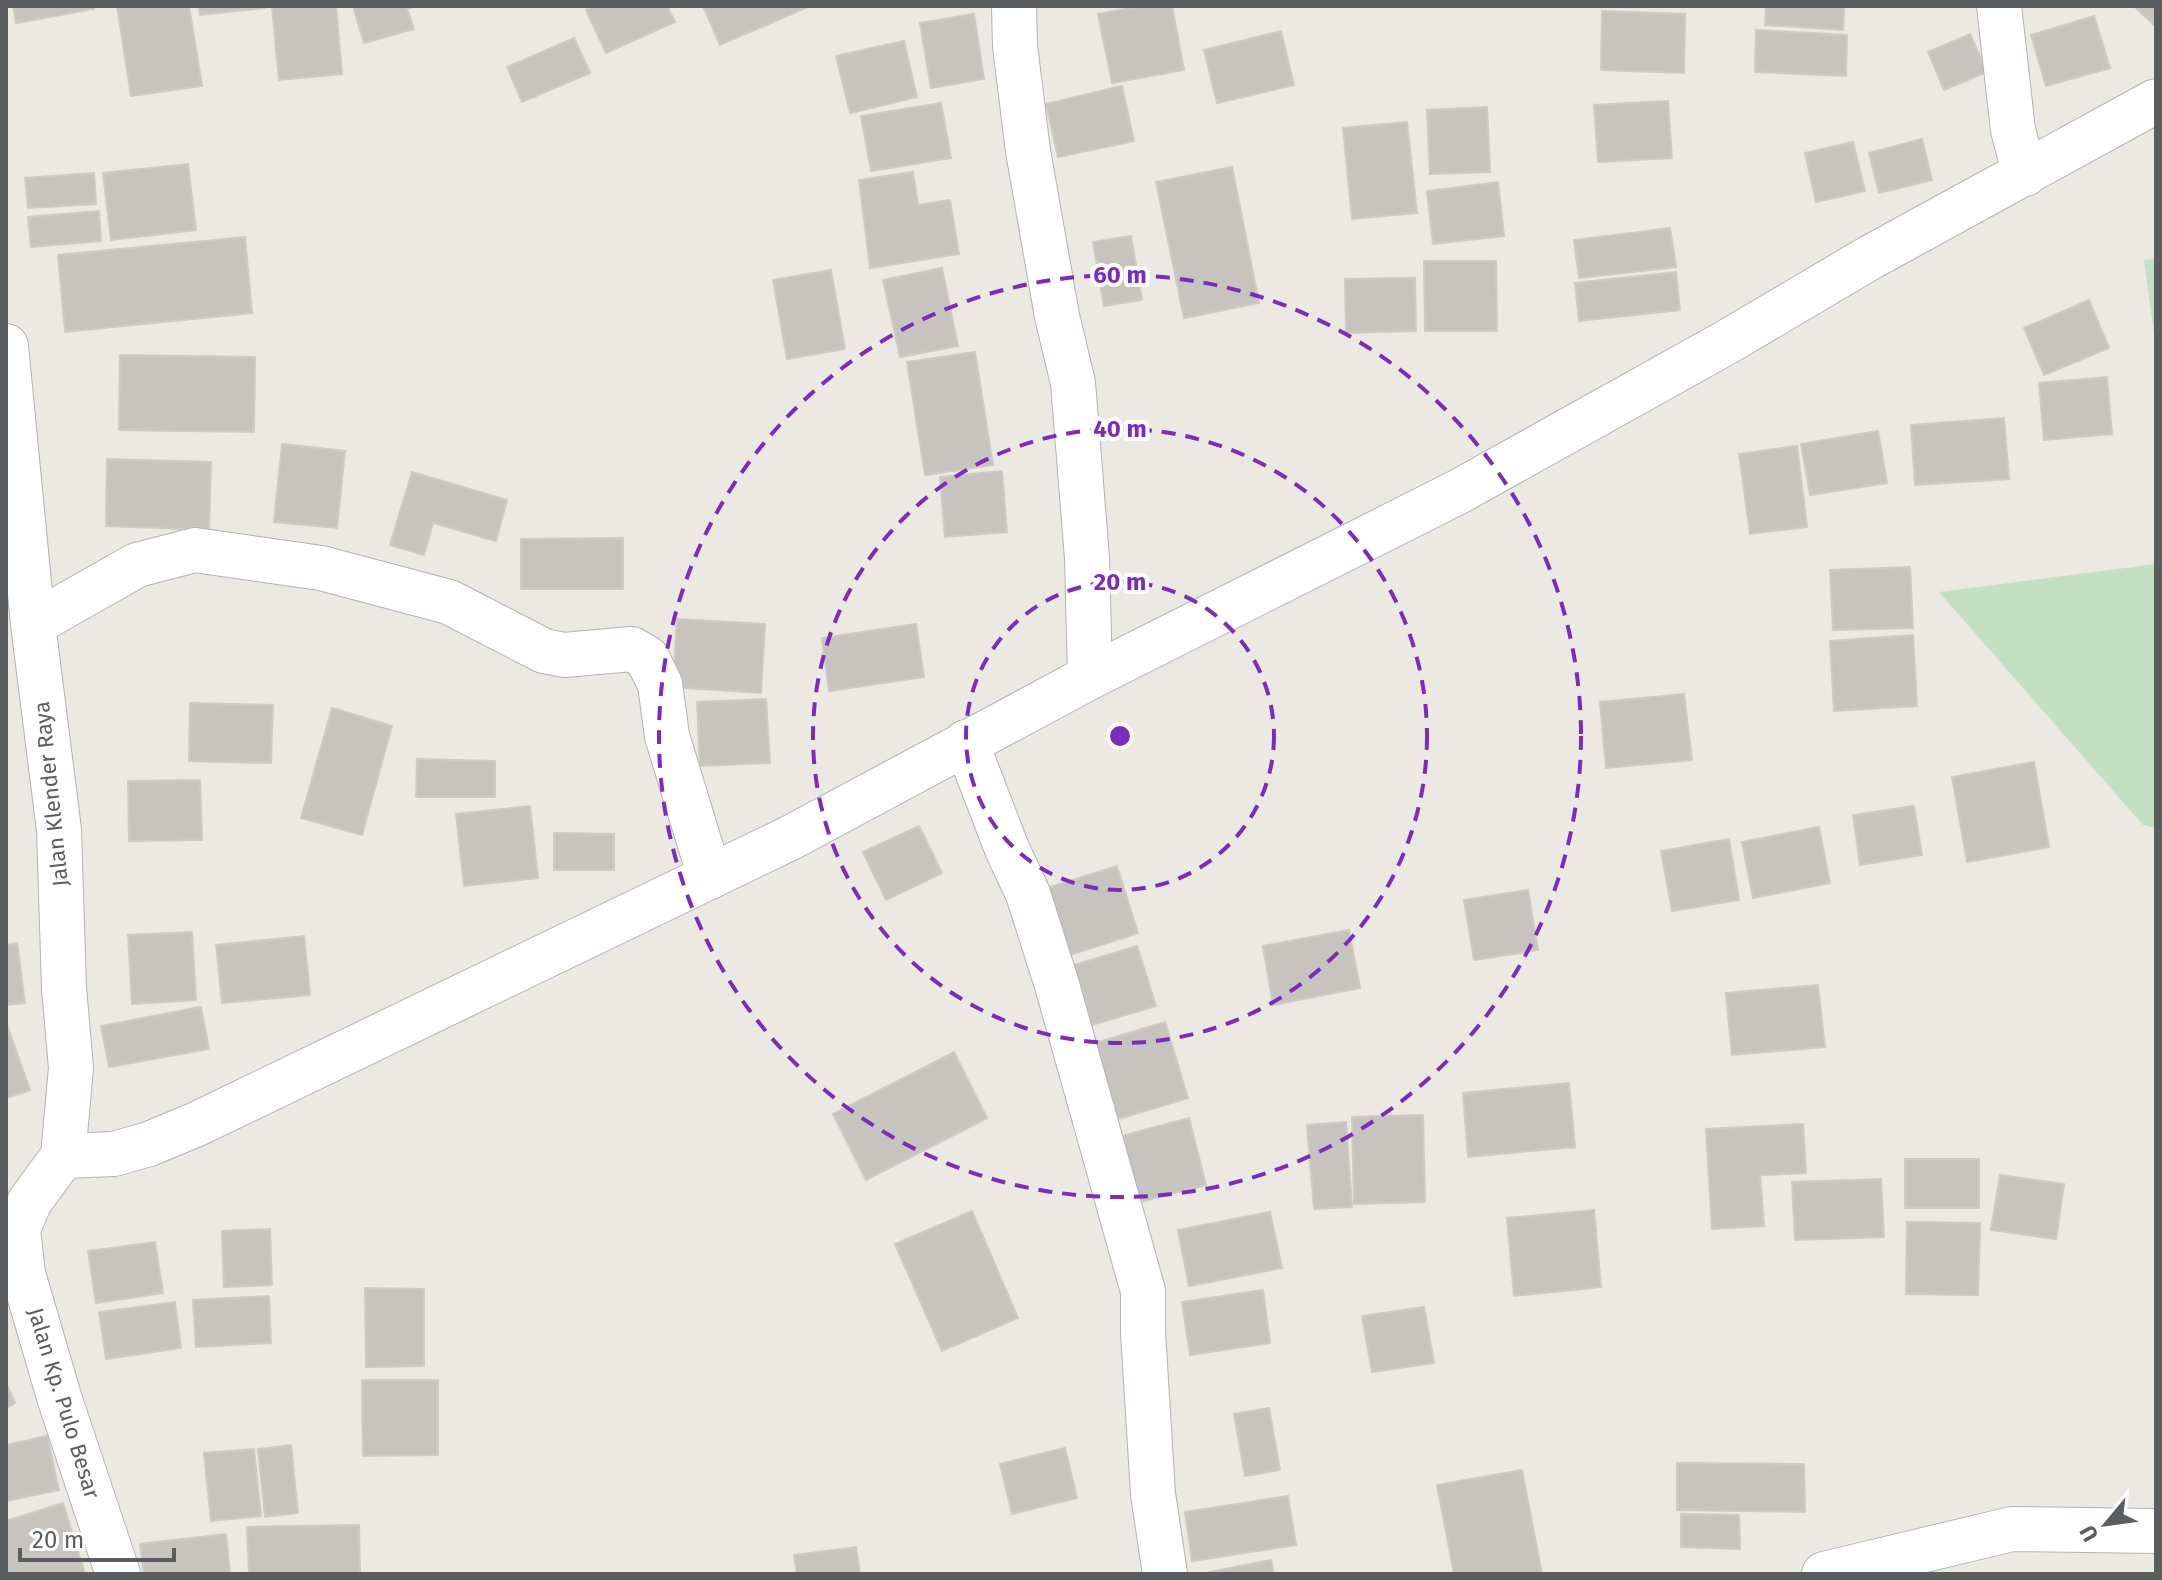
<svg xmlns="http://www.w3.org/2000/svg" width="2162" height="1580" font-family="'Fira Sans',sans-serif">
<style>
.green{fill:#c3e0c2}
.building{fill:#c7c4bf;stroke:#cfcac2;stroke-width:2}
.lines{fill:none;stroke-linecap:round;stroke-linejoin:round}
.minor-casing{stroke:#b0b3b6;stroke-width:46}
.minor{stroke:#fff;stroke-width:44}
.ring{fill:none;stroke:#7b2cbf;stroke-width:4;stroke-dasharray:14 10}
.labels{text-anchor:middle;dominant-baseline:central;stroke-width:8;stroke-linejoin:round;paint-order:stroke}
.street-label{font-size:22px;fill:#5b5e61;stroke:#fff}
.centre{fill:#7b2cbf;stroke:#fff;stroke-width:4}
.ring-label{font-size:24px;text-anchor:middle;font-weight:bold;fill:#7b2cbf;stroke:#fff;stroke-width:8;stroke-linejoin:round;paint-order:stroke}
</style>
<rect width="100%" height="100%" fill="#ebe9e2"/>
<!-- green -->
<path class="green" d="M 2156,259 L 2156,348 L 2144,260 Z
M 2156,564 L 2156,828 L 2143,825 L 1939,592 Z"/>
<!-- building -->
<path class="building" d="M 13,6 L 94,6 L 94,9 L 16,23 Z
M 117,6 L 189,6 L 202,86 L 131,96 Z
M 199,6 L 265,6 L 265,8 L 200,15 Z
M 336,6 L 342,74 L 279,80 L 272,7 Z
M 353,6 L 416,6 L 407,9 L 414,29 L 364,43 Z
M 594,6 L 667,6 L 675,22 L 606,53 L 586,10 Z
M 703,6 L 810,6 L 720,45 Z
M 1142,6 L 1172,6 L 1184,70 L 1112,83 L 1098,14 Z
M 1766,6 L 1844,6 L 1843,30 L 1765,25 Z
M 2134,6 L 2156,6 L 2156,27 Z
M 1602,11 L 1685,14 L 1684,73 L 1601,70 Z
M 974,14 L 984,79 L 931,88 L 920,23 Z
M 2094,16 L 2110,68 L 2046,86 L 2031,35 Z
M 1756,30 L 1847,35 L 1846,76 L 1755,72 Z
M 1281,31 L 1294,85 L 1217,103 L 1204,50 Z
M 1970,34 L 1987,72 L 1944,90 L 1928,52 Z
M 574,38 L 590,73 L 522,102 L 507,67 Z
M 904,41 L 917,97 L 850,113 L 836,56 Z
M 1122,86 L 1134,141 L 1058,157 L 1046,104 Z
M 1668,101 L 1672,158 L 1598,162 L 1594,105 Z
M 941,103 L 951,158 L 871,171 L 861,116 Z
M 1487,107 L 1490,172 L 1430,174 L 1427,110 Z
M 1407,122 L 1417,213 L 1352,219 L 1343,128 Z
M 1922,139 L 1932,180 L 1879,193 L 1869,153 Z
M 1853,142 L 1865,191 L 1816,202 L 1805,153 Z
M 188,164 L 196,230 L 111,240 L 103,173 Z
M 1232,167 L 1259,303 L 1184,318 L 1156,182 Z
M 913,172 L 918,205 L 950,200 L 959,254 L 870,268 L 859,180 Z
M 94,173 L 96,204 L 28,208 L 25,178 Z
M 1498,182 L 1504,236 L 1433,244 L 1427,191 Z
M 99,211 L 101,241 L 31,247 L 28,217 Z
M 1670,228 L 1676,267 L 1579,278 L 1574,240 Z
M 1131,236 L 1142,300 L 1104,306 L 1093,242 Z
M 245,237 L 252,313 L 65,332 L 58,255 Z
M 1424,261 L 1496,261 L 1497,331 L 1425,331 Z
M 942,268 L 958,346 L 900,357 L 883,280 Z
M 831,270 L 845,349 L 787,359 L 773,280 Z
M 1676,272 L 1680,310 L 1579,321 L 1575,283 Z
M 1415,278 L 1416,331 L 1346,333 L 1345,279 Z
M 2089,300 L 2109,348 L 2044,375 L 2024,328 Z
M 975,352 L 993,465 L 925,475 L 907,362 Z
M 120,355 L 255,357 L 254,432 L 119,430 Z
M 2107,377 L 2112,434 L 2044,440 L 2039,383 Z
M 2004,418 L 2009,479 L 1915,485 L 1911,425 Z
M 1878,431 L 1887,483 L 1810,495 L 1801,444 Z
M 282,444 L 345,451 L 337,528 L 274,522 Z
M 1797,446 L 1807,527 L 1750,534 L 1739,454 Z
M 107,459 L 211,462 L 209,530 L 106,526 Z
M 1002,471 L 1007,532 L 945,537 L 940,477 Z
M 412,472 L 507,500 L 496,541 L 433,523 L 424,555 L 390,545 Z
M 623,538 L 623,589 L 521,589 L 521,539 Z
M 1910,567 L 1913,628 L 1833,630 L 1830,570 Z
M 677,619 L 765,624 L 761,693 L 673,687 Z
M 916,624 L 924,677 L 829,691 L 822,638 Z
M 1913,635 L 1917,706 L 1834,711 L 1830,641 Z
M 1684,694 L 1692,760 L 1606,768 L 1600,702 Z
M 766,699 L 770,763 L 700,766 L 697,702 Z
M 190,703 L 273,705 L 271,763 L 189,761 Z
M 332,708 L 392,726 L 362,835 L 301,818 Z
M 417,759 L 495,761 L 495,797 L 416,797 Z
M 2034,762 L 2049,847 L 1967,862 L 1952,777 Z
M 200,780 L 202,840 L 129,841 L 128,781 Z
M 530,806 L 538,878 L 464,886 L 456,814 Z
M 1914,806 L 1922,855 L 1860,865 L 1853,815 Z
M 919,826 L 942,873 L 886,900 L 863,852 Z
M 1819,827 L 1830,883 L 1753,898 L 1742,842 Z
M 554,833 L 614,834 L 614,870 L 554,870 Z
M 1729,839 L 1739,900 L 1672,911 L 1661,851 Z
M 1117,866 L 1138,933 L 1060,958 L 1038,891 Z
M 1528,890 L 1538,950 L 1474,960 L 1464,900 Z
M 1349,930 L 1360,988 L 1273,1005 L 1263,946 Z
M 192,932 L 196,1000 L 132,1004 L 128,935 Z
M 304,936 L 310,995 L 222,1003 L 216,945 Z
M 17,943 L 25,1003 L 6,1005 L 6,945 Z
M 1137,946 L 1156,1006 L 1092,1025 L 1074,965 Z
M 1818,985 L 1825,1047 L 1732,1055 L 1726,993 Z
M 201,1007 L 209,1049 L 109,1067 L 101,1026 Z
M 6,1022 L 30,1090 L 6,1098 Z
M 1165,1022 L 1188,1098 L 1102,1124 L 1079,1048 Z
M 954,1052 L 987,1118 L 866,1180 L 833,1114 Z
M 1569,1083 L 1575,1147 L 1468,1157 L 1463,1093 Z
M 1423,1115 L 1425,1202 L 1354,1204 L 1352,1117 Z
M 1189,1118 L 1206,1185 L 1140,1202 L 1122,1136 Z
M 1346,1122 L 1352,1207 L 1314,1209 L 1307,1125 Z
M 1803,1124 L 1806,1173 L 1760,1175 L 1764,1226 L 1712,1229 L 1706,1129 Z
M 1905,1159 L 1979,1159 L 1979,1208 L 1905,1208 Z
M 2000,1175 L 2064,1184 L 2056,1239 L 1991,1230 Z
M 1881,1179 L 1884,1237 L 1795,1240 L 1792,1182 Z
M 1594,1210 L 1601,1287 L 1514,1296 L 1507,1218 Z
M 972,1211 L 1018,1318 L 942,1351 L 895,1244 Z
M 1270,1212 L 1282,1268 L 1189,1286 L 1178,1230 Z
M 1907,1222 L 1980,1223 L 1978,1295 L 1906,1294 Z
M 270,1229 L 272,1285 L 224,1287 L 222,1231 Z
M 155,1242 L 163,1293 L 96,1303 L 88,1251 Z
M 365,1288 L 424,1289 L 424,1366 L 366,1367 Z
M 1263,1290 L 1270,1343 L 1190,1355 L 1182,1302 Z
M 269,1296 L 271,1343 L 196,1347 L 193,1300 Z
M 175,1302 L 181,1348 L 106,1359 L 99,1312 Z
M 1424,1307 L 1434,1363 L 1372,1372 L 1362,1316 Z
M 362,1380 L 438,1380 L 438,1455 L 363,1456 Z
M 6,1383 L 15,1403 L 6,1408 Z
M 1269,1408 L 1280,1470 L 1245,1476 L 1234,1414 Z
M 47,1436 L 59,1490 L 6,1501 L 6,1445 Z
M 291,1445 L 298,1513 L 265,1517 L 258,1449 Z
M 1065,1448 L 1077,1498 L 1012,1514 L 1000,1464 Z
M 254,1449 L 261,1516 L 211,1521 L 204,1453 Z
M 1677,1463 L 1804,1464 L 1805,1512 L 1677,1510 Z
M 1522,1470 L 1542,1574 L 1454,1574 L 1437,1485 Z
M 1288,1496 L 1296,1545 L 1192,1561 L 1185,1512 Z
M 63,1503 L 85,1574 L 6,1574 L 6,1521 Z
M 1681,1514 L 1739,1515 L 1740,1549 L 1681,1547 Z
M 359,1525 L 360,1574 L 249,1574 L 247,1527 Z
M 226,1534 L 230,1574 L 144,1574 L 140,1544 Z
M 856,1547 L 860,1574 L 797,1574 L 794,1555 Z
M 1271,1560 L 1274,1574 L 1209,1574 L 1209,1572 Z"/>
<g class="lines">
<defs>
<path id="minor" d="M 1014,6 L 1015,46 L 1028,151 L 1057,316 L 1073,383 L 1087,558 L 1090,677
M 1999,6 L 2013,130 L 2025,174
M 6,346 L 33,624 L 59,830 L 64,988 L 71,1068 L 63,1156 L 30,1201 L 18,1229
M 33,624 L 137,565 L 195,550 L 321,568 L 449,602 L 544,651 L 564,655 L 632,649 L 647,658 L 660,684 L 667,736 L 710,877
M 966,742 L 1007,849 L 1028,894 L 1057,985 L 1143,1291 L 1143,1332 L 1153,1494 L 1165,1574
M 63,1156 L 114,1154 L 149,1144 L 197,1124 L 790,838 L 1090,677 L 1458,492 L 1727,342 L 1871,257 L 2156,101
M 18,1229 L 23,1274 L 60,1400 L 118,1574
M 1824,1574 L 2012,1529 L 2156,1531"/>
</defs>
<!-- minor casing -->
<use href="#minor" class="minor-casing"/>
<!-- minor -->
<use href="#minor" class="minor"/>
</g>
<!-- distance rings -->
<g class="ring">
<circle cx="1120" cy="736" r="154"/>
<circle cx="1120" cy="736" r="307"/>
<circle cx="1120" cy="736" r="461"/>
</g>
<g class="labels">
<!-- street labels -->
<g class="street-label">
<text transform="translate(51 794) rotate(-96)">Jalan Klender Raya</text>
<text transform="translate(64 1403) rotate(73)">Jalan Kp. Pulo Besar</text>
</g>
</g>
<circle cx="1120" cy="736" r="12" class="centre"/>
<g class="ring-label">
<text x="1120" y="283">60 m</text>
<text x="1120" y="437">40 m</text>
<text x="1120" y="590">20 m</text>
</g>
<!-- border -->
<rect width="2162" height="1580" fill="none" stroke="#5b5e61" stroke-width="16"/>
<!-- north arrow -->
<g transform="translate(2106 1524) rotate(241)" stroke="#ffffff" stroke-width="6" paint-order="stroke">
<path d="M0-6L14 30L0 20L-14 30Z" fill="#5b5e61"/>
<text y="-12" font-size="22" font-weight="bold" text-anchor="middle" fill="#5b5e61">U</text>
</g>
<!-- scale -->
<path d="M20 1548v12h154v-12" fill="none" stroke="#5b5e61" stroke-width="4"/>
<text x="32" y="1548" font-size="24" fill="#5b5e61" stroke="#ffffff" stroke-width="6" paint-order="stroke">20 m</text>
</svg>
